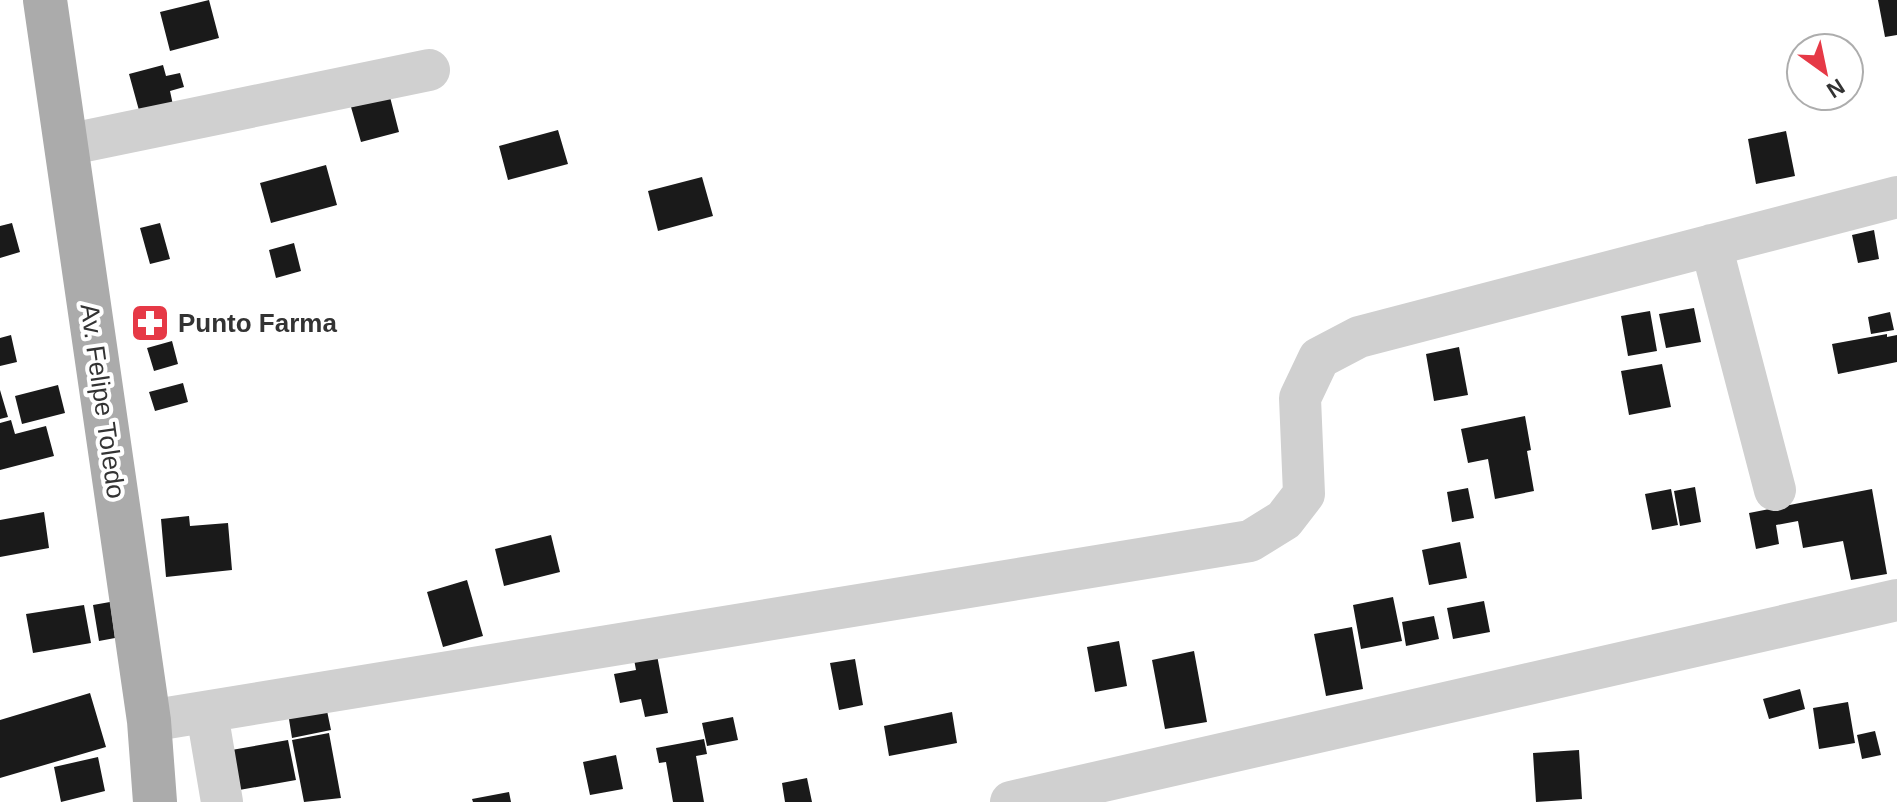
<svg xmlns="http://www.w3.org/2000/svg" width="1897" height="802" font-family="Arial,sans-serif">
<style>
.building{fill:#1a1a1a}
.lines{fill:none;stroke-linecap:round;stroke-linejoin:round}
.minor{stroke:#d0d0d0;stroke-width:42}
.major{stroke:#ababab;stroke-width:44}
.labels{text-anchor:middle;dominant-baseline:central;stroke-width:8;stroke-linejoin:round;paint-order:stroke}
.poi-label{font-size:26px;font-weight:bold;fill:#333;stroke:#fff;text-anchor:start}
.street-label{font-size:26px;fill:#333;stroke:#fff}
</style>
<rect width="100%" height="100%" fill="#fff"/>
<!-- building -->
<path class="building" d="M 209,0 L 219,38 L 170,51 L 160,12 Z
M 1878,0 L 1897,0 L 1897,35 L 1885,37 Z
M 163,65 L 166,76 L 180,73 L 184,87 L 170,91 L 173,105 L 140,114 L 129,74 Z
M 390,97 L 399,132 L 361,142 L 351,107 Z
M 558,130 L 568,164 L 508,180 L 499,146 Z
M 1786,131 L 1795,176 L 1756,184 L 1748,139 Z
M 326,165 L 337,205 L 271,223 L 260,183 Z
M 702,177 L 713,216 L 658,231 L 648,191 Z
M 12,223 L 20,252 L 0,258 L 0,226 Z
M 160,223 L 170,259 L 150,264 L 140,228 Z
M 1874,230 L 1879,259 L 1858,263 L 1852,235 Z
M 294,243 L 301,271 L 276,278 L 269,250 Z
M 1694,308 L 1701,342 L 1666,348 L 1659,314 Z
M 1650,311 L 1657,351 L 1628,356 L 1621,316 Z
M 1890,312 L 1894,330 L 1871,334 L 1868,317 Z
M 1887,334 L 1887,337 L 1897,335 L 1897,362 L 1838,374 L 1832,344 Z
M 11,335 L 17,362 L 0,366 L 0,338 Z
M 172,341 L 178,364 L 154,371 L 147,348 Z
M 1459,347 L 1468,395 L 1434,401 L 1426,354 Z
M 1662,364 L 1671,407 L 1629,415 L 1621,371 Z
M 183,383 L 188,402 L 155,411 L 149,392 Z
M 58,385 L 65,413 L 22,424 L 15,396 Z
M 0,390 L 8,417 L 0,419 Z
M 1525,416 L 1531,450 L 1527,451 L 1534,491 L 1495,499 L 1488,459 L 1468,463 L 1461,429 Z
M 11,420 L 15,434 L 46,426 L 54,456 L 0,470 L 0,423 Z
M 1695,487 L 1701,522 L 1680,526 L 1674,491 Z
M 1468,488 L 1474,518 L 1452,522 L 1447,492 Z
M 1671,489 L 1678,525 L 1652,530 L 1645,494 Z
M 1872,489 L 1887,574 L 1851,580 L 1843,541 L 1803,548 L 1798,521 L 1776,525 L 1779,544 L 1756,549 L 1749,513 Z
M 44,512 L 49,548 L 0,557 L 0,520 Z
M 189,516 L 190,526 L 228,523 L 232,570 L 166,577 L 161,519 Z
M 551,535 L 560,572 L 504,586 L 495,549 Z
M 1460,542 L 1467,578 L 1429,585 L 1422,550 Z
M 467,580 L 483,636 L 443,647 L 427,592 Z
M 1393,597 L 1402,641 L 1361,649 L 1353,605 Z
M 1484,601 L 1490,632 L 1453,639 L 1447,608 Z
M 110,602 L 115,638 L 99,641 L 93,605 Z
M 84,605 L 91,643 L 33,653 L 26,614 Z
M 1434,616 L 1439,639 L 1406,646 L 1402,622 Z
M 1352,627 L 1363,689 L 1326,696 L 1314,634 Z
M 1119,641 L 1127,686 L 1095,692 L 1087,647 Z
M 656,650 L 668,713 L 645,717 L 641,699 L 620,703 L 614,674 L 636,670 L 633,654 Z
M 1194,651 L 1207,722 L 1165,729 L 1152,660 Z
M 855,659 L 863,705 L 839,710 L 830,663 Z
M 1800,689 L 1805,709 L 1769,719 L 1763,699 Z
M 90,693 L 106,747 L 0,778 L 0,720 Z
M 1848,702 L 1855,743 L 1819,749 L 1813,708 Z
M 326,706 L 331,730 L 292,738 L 288,713 Z
M 952,712 L 957,743 L 889,756 L 884,726 Z
M 733,717 L 738,740 L 707,746 L 702,723 Z
M 1875,731 L 1881,755 L 1862,759 L 1857,735 Z
M 329,733 L 341,798 L 304,802 L 292,740 Z
M 704,739 L 707,754 L 696,756 L 704,802 L 673,802 L 666,762 L 659,763 L 656,748 Z
M 288,740 L 296,780 L 228,792 L 220,752 Z
M 1579,750 L 1582,799 L 1536,802 L 1533,753 Z
M 616,755 L 623,789 L 590,795 L 583,762 Z
M 98,757 L 105,791 L 61,802 L 54,767 Z
M 807,778 L 812,802 L 785,802 L 782,783 Z
M 509,792 L 511,802 L 473,802 L 472,799 Z"/>
<g class="lines">
<!-- minor -->
<path class="minor" d="M 66,145 L 429,70
M 1711,245 L 1775,490
M 207,713 L 222,802
M 149,721 L 1250,541 L 1284,520 L 1304,494 L 1300,398 L 1319,358 L 1359,337 L 1897,197
M 1011,802 L 1897,600"/>
<!-- major -->
<path class="major" d="M 45,0 L 149,721 L 155,802"/>
</g>
<!-- icons -->
<defs>
<symbol id="pharmacy-square" viewBox="-11 -11 22 22"><rect x="-9" y="-9" width="18" height="18" rx="4" fill="#e63946" stroke="#fff"/><path d="M-2-6h4v4h4v4h-4v4h-4v-4h-4v-4h4Z" fill="#fff"/></symbol>
</defs>
<g fill-rule="evenodd">
<use href="#pharmacy-square" x="128" y="301" width="44" height="44"/>
</g>
<g class="labels">
<!-- poi labels -->
<g class="poi-label">
<text x="178" y="323">Punto Farma</text>
</g>
<!-- street labels -->
<g class="street-label">
<text transform="translate(103 401) rotate(82)">Av. Felipe Toledo</text>
</g>
</g>
<!-- north arrow -->
<g transform="translate(1825 72) rotate(147)"><circle r="38" fill="#ffffff" stroke="#adadad" stroke-width="2"/>
<path d="M0-6L14 30L0 20L-14 30Z" fill="#e63946"/>
<text y="-12" font-size="22" font-weight="bold" text-anchor="middle" fill="#333333">N</text>
</g>
</svg>
